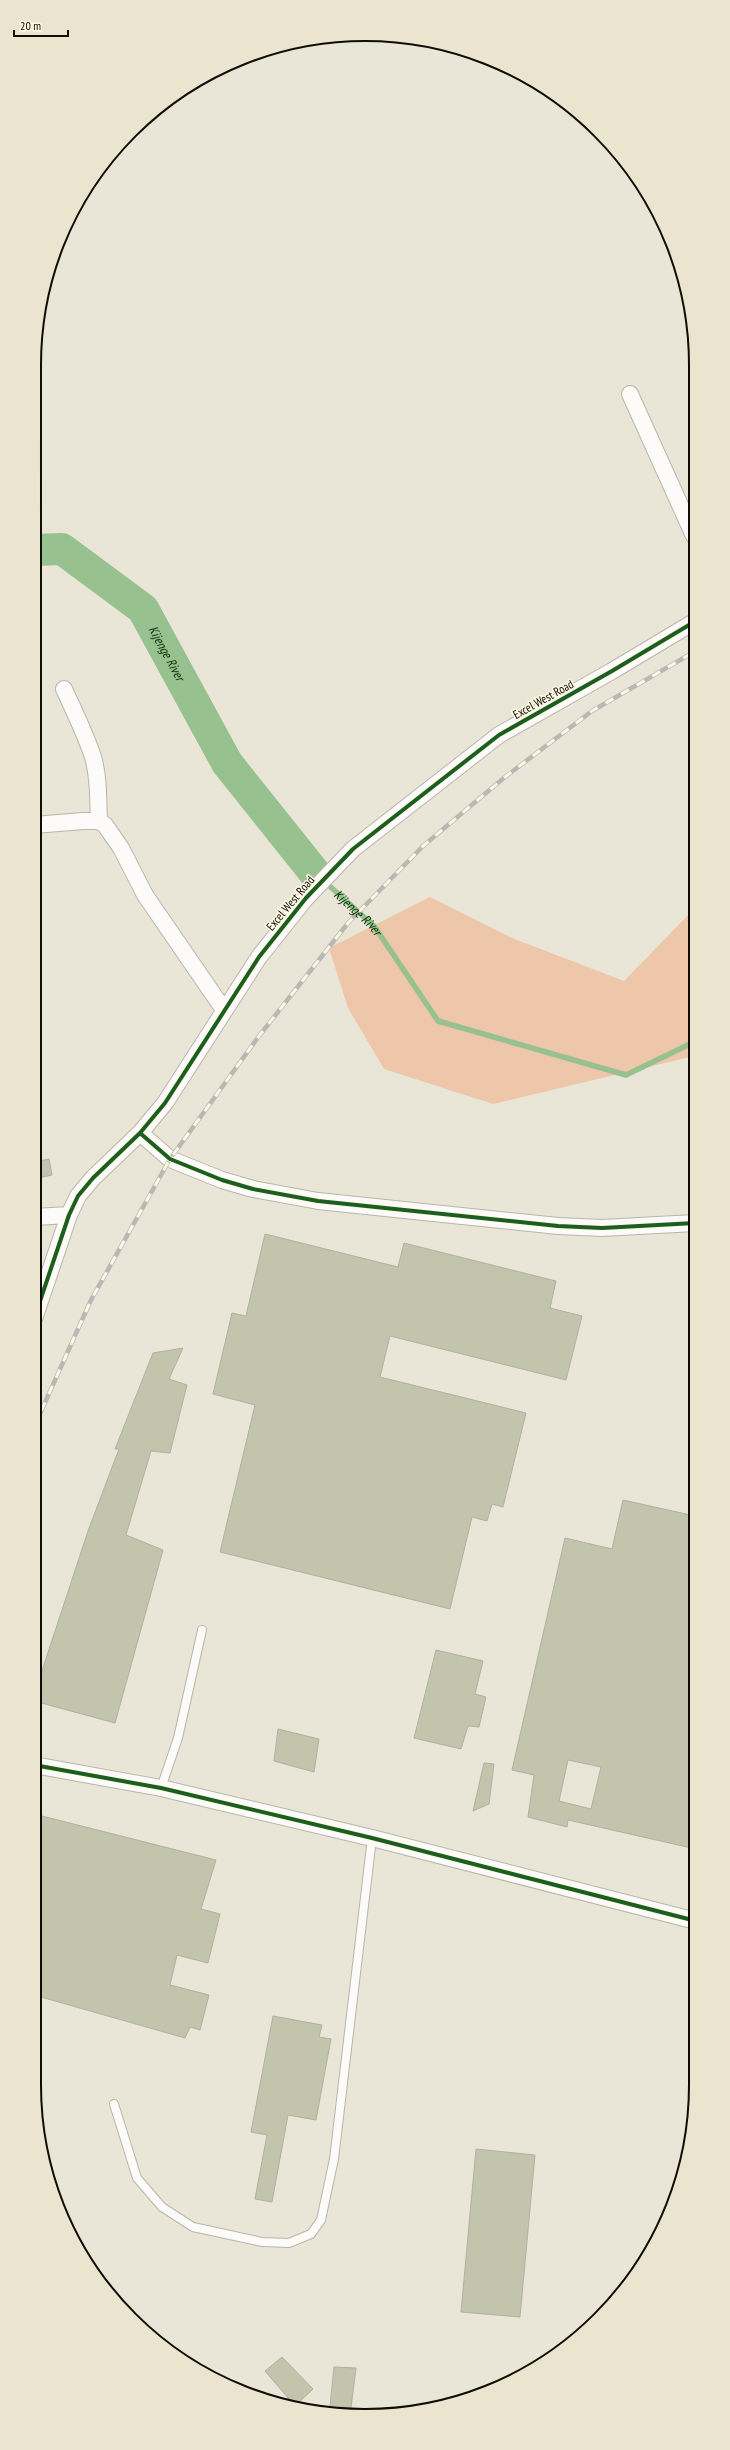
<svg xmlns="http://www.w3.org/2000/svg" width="730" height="2450" font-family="'PT Sans Narrow',sans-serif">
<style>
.green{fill:#eec6aa}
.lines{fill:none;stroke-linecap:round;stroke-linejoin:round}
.stream{stroke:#97c18e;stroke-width:5.5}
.river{stroke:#97c18e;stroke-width:32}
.building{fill:#c2c4ac;stroke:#b0b0a4;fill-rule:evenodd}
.service-casing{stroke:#b8b5a9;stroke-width:10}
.minor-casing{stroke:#b8b5a9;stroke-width:18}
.service{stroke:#fcfbf9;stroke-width:8}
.minor{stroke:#fcfbf9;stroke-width:16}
.rail-casing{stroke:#bab8b5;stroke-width:4.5}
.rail{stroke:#fef8e2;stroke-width:3;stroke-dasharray:9;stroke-linecap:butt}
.cycleway-casing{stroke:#fef8e2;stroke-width:6}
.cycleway{stroke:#1b5e20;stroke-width:4}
.labels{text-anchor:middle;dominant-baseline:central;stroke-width:3;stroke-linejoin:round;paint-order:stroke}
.street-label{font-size:12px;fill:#0f0d05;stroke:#fef8e2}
.water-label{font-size:13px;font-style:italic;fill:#063306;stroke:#fef8e2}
.rim{fill:none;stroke:#0f0d05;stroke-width:2}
</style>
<rect width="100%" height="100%" fill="#eae6d7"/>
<!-- green -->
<path class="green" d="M 430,897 L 512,938 L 624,981 L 694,909 L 694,1056 L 493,1104 L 384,1069 L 348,1008 L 329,948 Z"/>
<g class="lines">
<!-- stream -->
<path class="stream" id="s1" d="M 314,872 L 374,926 L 438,1021 L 626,1075 L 694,1042"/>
<!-- river -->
<path class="river" id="s2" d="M 34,550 L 62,549 L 143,609 L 227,763 L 314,872"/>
</g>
<!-- building -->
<path class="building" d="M 49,1159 L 52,1175 L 34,1179 L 34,1162 Z
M 265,1234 L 398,1267 L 404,1243 L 556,1281 L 550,1308 L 582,1316 L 566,1380 L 390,1336 L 380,1377 L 526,1413 L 503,1507 L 492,1504 L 487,1521 L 472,1517 L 450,1609 L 220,1552 L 255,1405 L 213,1394 L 232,1313 L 246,1316 Z
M 183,1348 L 169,1379 L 187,1385 L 170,1453 L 151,1451 L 126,1535 L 163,1550 L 115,1723 L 34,1701 L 34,1695 L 88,1531 L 119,1449 L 115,1449 L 153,1353 Z
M 623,1500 L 695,1516 L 696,1849 L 568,1820 L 567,1827 L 528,1817 L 534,1775 L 512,1770 L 565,1538 L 612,1549 ZM 568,1760 L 601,1767 L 591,1809 L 559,1801 Z
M 436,1650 L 483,1661 L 475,1694 L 486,1697 L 479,1727 L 468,1726 L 461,1749 L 414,1738 Z
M 278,1729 L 319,1739 L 314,1772 L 274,1761 Z
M 484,1763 L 494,1764 L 489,1804 L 473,1811 Z
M 34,1814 L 216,1860 L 201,1909 L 220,1914 L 208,1963 L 177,1955 L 170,1985 L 209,1995 L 200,2030 L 190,2027 L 185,2038 L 34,1995 Z
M 273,2016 L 322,2025 L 319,2037 L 331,2039 L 316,2120 L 288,2115 L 272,2202 L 255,2199 L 267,2135 L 251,2132 Z
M 476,2149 L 535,2155 L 520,2317 L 461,2312 Z
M 282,2357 L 313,2389 L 295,2406 L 265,2371 Z
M 334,2367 L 356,2368 L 351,2408 L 330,2406 Z"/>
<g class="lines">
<defs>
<path id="service" d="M 161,1788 L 178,1738 L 202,1630
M 114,2104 L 137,2178 L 162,2207 L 193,2227 L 262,2242 L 289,2243 L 311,2234 L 321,2220 L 334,2159 L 372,1838"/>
<path id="minor" d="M 630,394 L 694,536
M 64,689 C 74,711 85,733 93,757 C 99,777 98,800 99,821
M 34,825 L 83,821 L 99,821 L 105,825 L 121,848 L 145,895 L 224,1010
M 140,1133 L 170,1159 L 222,1180 L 253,1189 L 318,1201 L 558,1226 L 602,1228 L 695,1223
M 34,1217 L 69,1215
M 34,1319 L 69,1215 L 78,1196 L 93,1178 L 140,1133 L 165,1103 L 259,957 L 306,898 L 353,849 L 499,735 L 612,671 L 694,622
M 34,1765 L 161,1788 L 372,1838 L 696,1921"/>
</defs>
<!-- service casing -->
<use href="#service" class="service-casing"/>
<!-- minor casing -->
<use href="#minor" class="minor-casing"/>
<!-- service -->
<use href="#service" class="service"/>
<!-- minor -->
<use href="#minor" class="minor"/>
<defs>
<path id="rail" d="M 34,1427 L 91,1300 L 170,1159 L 259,1036 L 348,923 L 423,846 L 505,777 L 592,711 L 694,652"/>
</defs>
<!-- rail casing -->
<use href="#rail" class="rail-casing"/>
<!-- rail -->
<use href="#rail" class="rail"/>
<defs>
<path id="cycleway" d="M 140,1133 L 170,1159 L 222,1180 L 253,1189 L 318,1201 L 558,1226 L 602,1228 L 695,1223
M 34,1319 L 69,1215 L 78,1196 L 93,1178 L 140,1133 L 165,1103 L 259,957 L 306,898 L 353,849 L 499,735 L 612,671 L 694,622
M 34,1765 L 161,1788 L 372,1838 L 696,1921"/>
</defs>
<!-- cycleway casing -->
<use href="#cycleway" class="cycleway-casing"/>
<!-- cycleway -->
<use href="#cycleway" class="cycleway"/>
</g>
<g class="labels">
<!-- street labels -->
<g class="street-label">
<text transform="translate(543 699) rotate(-29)">Excel West Road</text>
<text transform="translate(290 903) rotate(-50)">Excel West Road</text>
</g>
<!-- water labels -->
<g class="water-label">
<text stroke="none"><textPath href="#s2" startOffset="179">Kijenge River</textPath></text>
<text stroke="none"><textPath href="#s1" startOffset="60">Kijenge River</textPath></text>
</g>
</g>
<!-- crop -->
<path d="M0 0H730V2450H0ZM365 41H365A324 324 0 0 1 689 365V2085A324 324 0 0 1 365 2409H365A324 324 0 0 1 41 2085V365A324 324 0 0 1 365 41Z" fill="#ebe5d0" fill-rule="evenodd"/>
<path class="rim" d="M365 41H365A324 324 0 0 1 689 365V2085A324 324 0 0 1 365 2409H365A324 324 0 0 1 41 2085V365A324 324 0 0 1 365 41Z"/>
<!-- scale -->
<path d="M14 30v6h54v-6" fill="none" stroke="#0f0d05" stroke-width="2"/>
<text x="20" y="30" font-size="12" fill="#0f0d05" stroke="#fef8e2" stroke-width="3" paint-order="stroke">20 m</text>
</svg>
